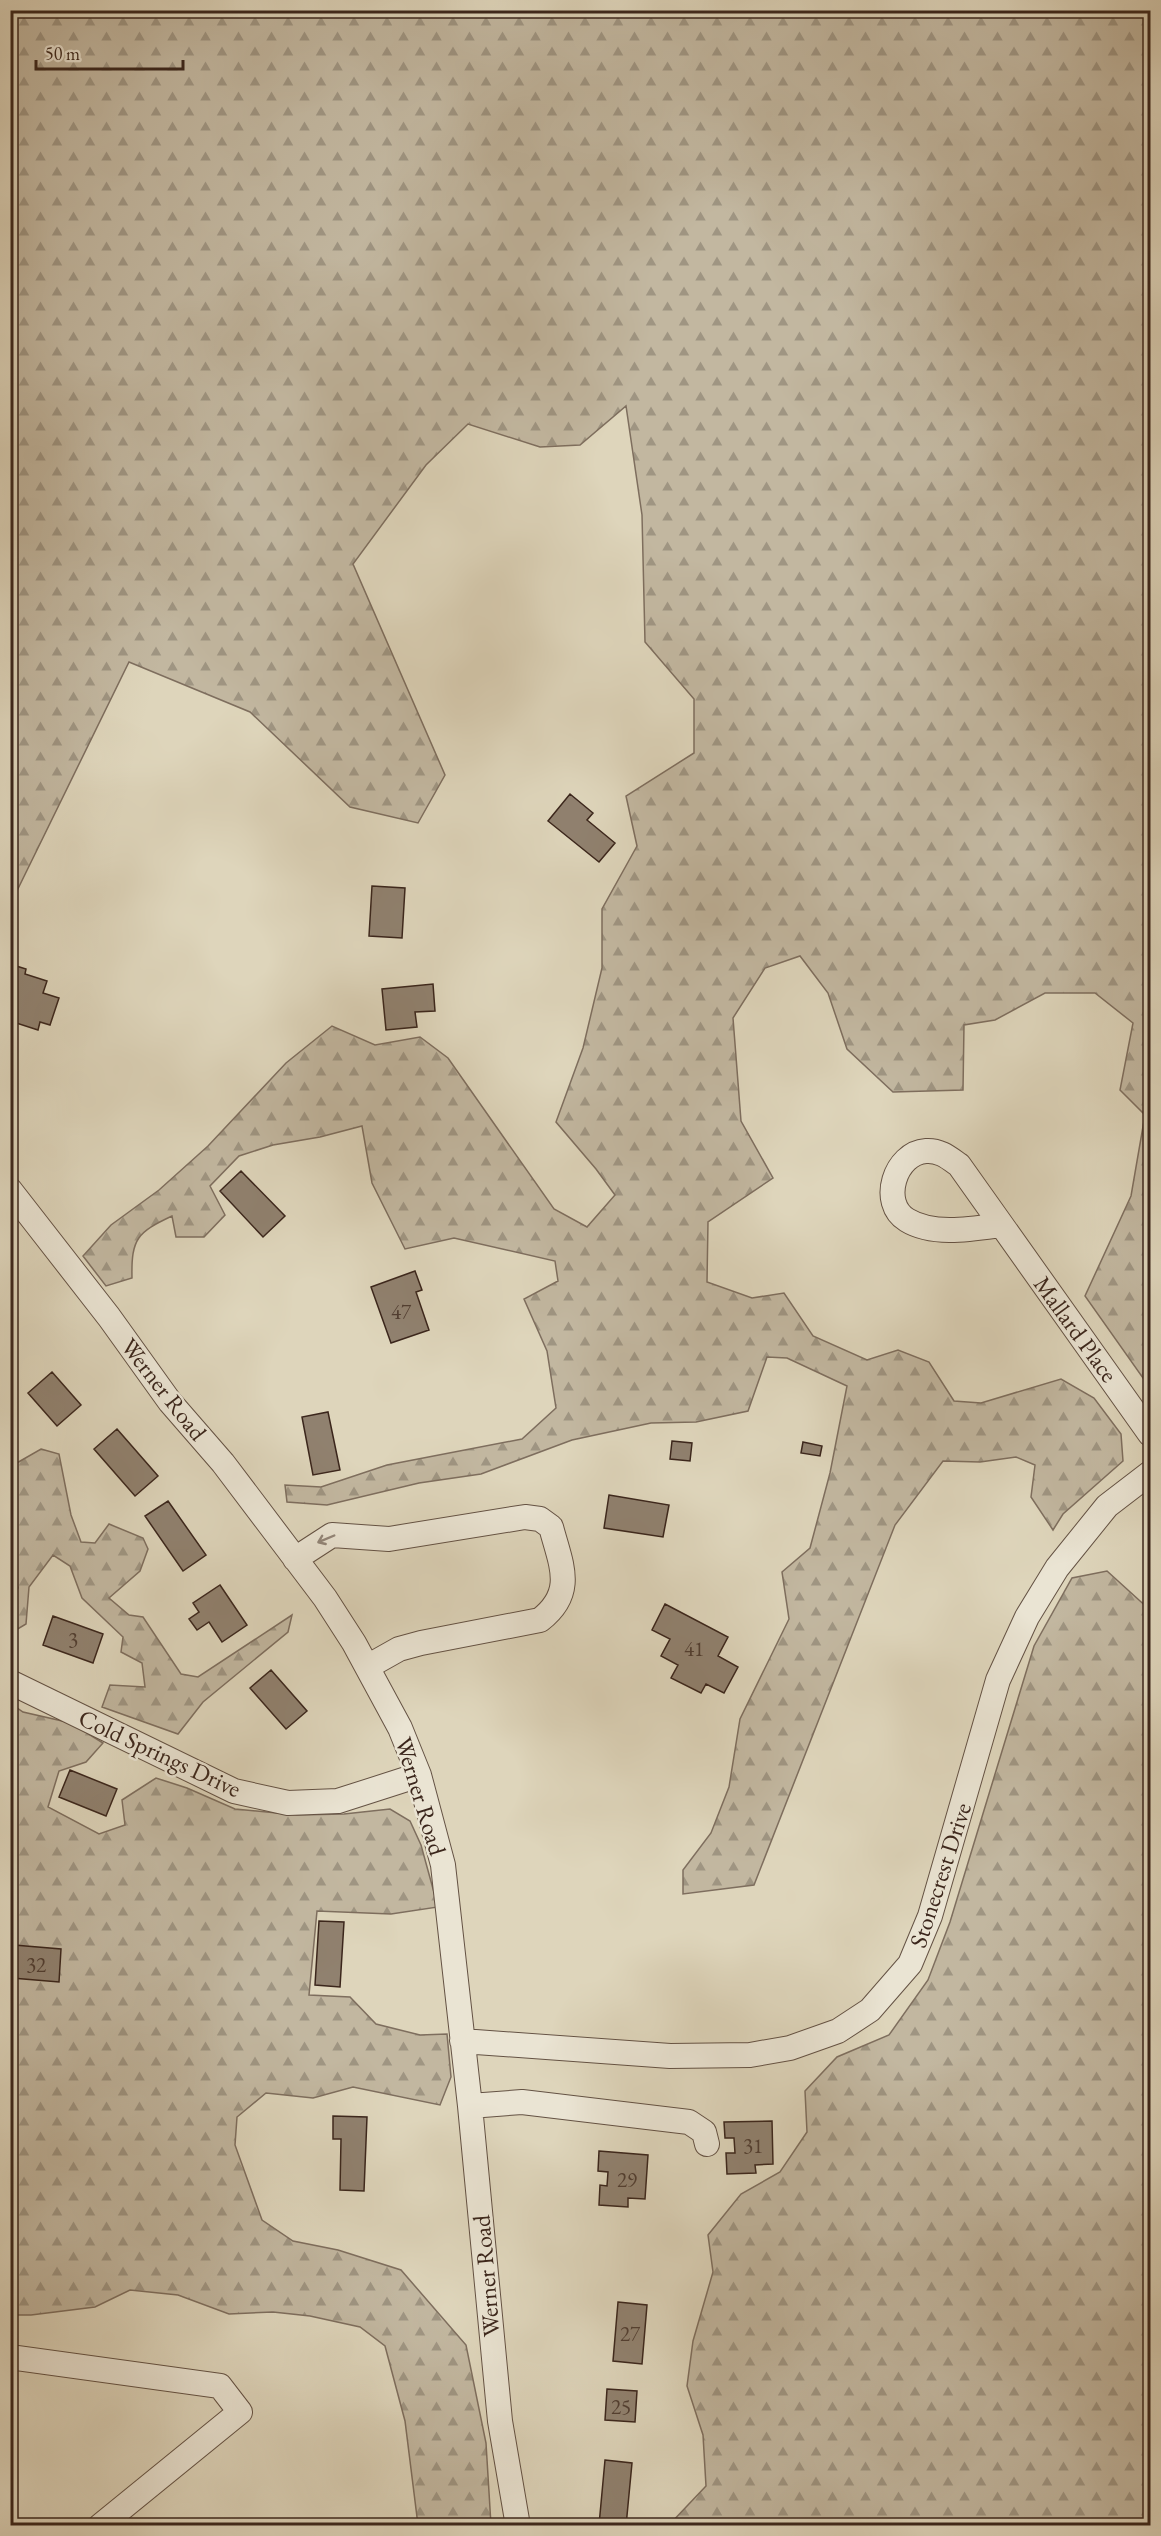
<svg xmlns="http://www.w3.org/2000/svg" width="1161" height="2536" font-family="'EB Garamond',serif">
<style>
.forest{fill:url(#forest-firs);stroke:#7e6e5e;stroke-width:1.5}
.building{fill:#90816f;stroke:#3b261c;stroke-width:1.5}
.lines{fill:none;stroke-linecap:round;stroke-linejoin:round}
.minor-casing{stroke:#645244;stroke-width:26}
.minor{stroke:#eae4d3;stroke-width:24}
.oneway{stroke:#928578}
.labels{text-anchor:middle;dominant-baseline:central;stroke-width:5;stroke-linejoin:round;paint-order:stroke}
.number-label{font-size:21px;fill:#503d31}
.street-label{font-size:24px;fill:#3b261c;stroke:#eae4d3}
</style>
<defs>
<pattern id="forest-firs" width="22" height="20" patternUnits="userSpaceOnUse" patternTransform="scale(1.5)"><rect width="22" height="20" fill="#c2b7a0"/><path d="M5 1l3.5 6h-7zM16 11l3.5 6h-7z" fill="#9f9582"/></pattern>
</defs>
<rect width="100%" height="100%" fill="#ded5bb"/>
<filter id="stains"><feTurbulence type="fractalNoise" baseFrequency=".00333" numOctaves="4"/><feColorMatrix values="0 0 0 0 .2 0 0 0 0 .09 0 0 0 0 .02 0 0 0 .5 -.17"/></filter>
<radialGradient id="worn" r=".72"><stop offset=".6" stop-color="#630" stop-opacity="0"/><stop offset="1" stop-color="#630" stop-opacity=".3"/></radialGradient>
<!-- forest -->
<path class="forest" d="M 11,10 L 1150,11 L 1150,1388 L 1085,1296 L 1131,1196 L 1145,1115 L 1120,1090 L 1133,1023 L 1095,993 L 1045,993 L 995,1020 L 964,1025 L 963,1090 L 893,1092 L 847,1049 L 828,993 L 800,956 L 765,968 L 733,1018 L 741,1121 L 773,1178 L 708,1222 L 707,1282 L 752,1298 L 784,1293 L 813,1336 L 867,1360 L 898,1350 L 929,1362 L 954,1401 L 981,1403 L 1061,1379 L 1094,1398 L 1121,1434 L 1123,1461 L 1063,1514 L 1053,1530 L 1031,1497 L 1035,1465 L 1016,1457 L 980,1462 L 943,1461 L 895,1525 L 754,1885 L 683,1894 L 683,1870 L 711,1833 L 729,1787 L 740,1719 L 789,1619 L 782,1572 L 810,1548 L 830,1473 L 847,1386 L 787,1358 L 767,1357 L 748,1411 L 696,1422 L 651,1423 L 572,1440 L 481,1474 L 419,1483 L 327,1505 L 287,1502 L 285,1485 L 321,1487 L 387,1465 L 522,1439 L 556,1408 L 547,1351 L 524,1299 L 558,1281 L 555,1261 L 454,1238 L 405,1249 L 372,1183 L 362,1126 L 320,1137 L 273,1145 L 239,1156 L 210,1186 L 225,1215 L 204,1237 L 176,1237 L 172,1216 C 138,1232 131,1238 132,1278 L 106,1286 L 83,1256 L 111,1225 L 159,1190 L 208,1146 L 286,1063 L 332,1026 L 375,1045 L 420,1037 L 448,1058 L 554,1209 L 587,1227 L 615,1195 L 596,1169 L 556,1122 L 583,1048 L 602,968 L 602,909 L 637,846 L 626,796 L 694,753 L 694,699 L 645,642 L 642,515 L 626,406 L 580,445 L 540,447 L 468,424 L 426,465 L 353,564 L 445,775 L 418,823 L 350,807 L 250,712 L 129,662 L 11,903 Z
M 41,1449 L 59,1454 L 71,1515 L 81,1542 L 95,1543 L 109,1524 L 143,1538 L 148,1549 L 140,1571 L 109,1598 L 129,1615 L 143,1617 L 181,1674 L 198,1677 L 292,1615 L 288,1632 L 203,1702 L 178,1734 L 102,1707 L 110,1685 L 145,1687 L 142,1663 L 121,1652 L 123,1637 L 82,1598 L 70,1566 L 53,1555 L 29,1587 L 26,1624 L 11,1633 L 11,1599 L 18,1588 L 11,1566 L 11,1461 L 15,1464 Z
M 1107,1571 L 1150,1610 L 1150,2525 L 669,2525 L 706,2486 L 703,2435 L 687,2386 L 693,2341 L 713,2272 L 708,2235 L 741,2194 L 780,2172 L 807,2132 L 805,2091 L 837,2057 L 889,2035 L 928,1980 L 950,1922 L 1034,1646 L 1072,1578 Z
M 10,1703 L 23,1712 L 71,1723 L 103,1743 L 86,1762 L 59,1771 L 48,1807 L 99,1834 L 125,1825 L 122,1800 L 156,1778 L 187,1788 L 235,1809 L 297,1815 L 344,1814 L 390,1809 L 410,1821 L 421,1845 L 438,1907 L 391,1914 L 317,1911 L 309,1995 L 350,1997 L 376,2024 L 420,2035 L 447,2034 L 451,2077 L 440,2105 L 353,2087 L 313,2098 L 266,2093 L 237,2117 L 235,2145 L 262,2220 L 293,2241 L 338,2250 L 401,2270 L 466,2345 L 486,2443 L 491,2525 L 418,2525 L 405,2421 L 385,2346 L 360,2327 L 310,2316 L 273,2312 L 229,2314 L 178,2295 L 130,2290 L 95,2307 L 31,2315 L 11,2315 Z"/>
<!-- building -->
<path class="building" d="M 570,794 L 593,813 L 587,820 L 615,843 L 599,862 L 548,821 Z
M 372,886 L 405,888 L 402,938 L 369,936 Z
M 10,964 L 26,969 L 25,974 L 47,981 L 43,993 L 59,998 L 50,1025 L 40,1022 L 38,1030 L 10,1021 Z
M 433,984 L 435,1011 L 415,1012 L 417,1027 L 386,1030 L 382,989 Z
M 241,1171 L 285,1216 L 263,1237 L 220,1191 Z
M 415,1271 L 422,1290 L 416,1292 L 429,1330 L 391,1343 L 371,1287 Z
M 52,1372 L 81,1405 L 57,1426 L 28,1393 Z
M 328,1412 L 340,1470 L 313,1475 L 302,1417 Z
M 117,1429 L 158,1476 L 135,1496 L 94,1449 Z
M 672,1441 L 692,1443 L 690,1461 L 670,1459 Z
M 803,1442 L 822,1446 L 820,1456 L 801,1453 Z
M 609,1495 L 669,1505 L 663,1537 L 604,1528 Z
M 168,1501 L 206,1555 L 183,1571 L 145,1516 Z
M 220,1585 L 247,1625 L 222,1642 L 209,1622 L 197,1630 L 189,1619 L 199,1612 L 193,1603 Z
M 665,1604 L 728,1637 L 718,1656 L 738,1667 L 724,1693 L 706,1684 L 701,1693 L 671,1678 L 678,1665 L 661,1656 L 670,1639 L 652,1630 Z
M 53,1616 L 103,1634 L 93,1663 L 43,1645 Z
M 271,1670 L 307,1711 L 286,1729 L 250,1688 Z
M 70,1770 L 117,1789 L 106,1816 L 59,1797 Z
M 319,1921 L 344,1922 L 340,1987 L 315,1985 Z
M 14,1945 L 61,1949 L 59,1982 L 12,1978 Z
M 333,2116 L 367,2117 L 364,2191 L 340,2190 L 341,2139 L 333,2139 Z
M 772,2121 L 773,2164 L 755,2165 L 756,2173 L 727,2174 L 726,2153 L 735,2153 L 734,2138 L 725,2138 L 724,2122 Z
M 599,2151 L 648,2155 L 645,2199 L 628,2198 L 628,2207 L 599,2205 L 600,2185 L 607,2186 L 608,2172 L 598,2171 Z
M 618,2302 L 647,2305 L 642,2364 L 613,2361 Z
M 607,2389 L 637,2391 L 635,2422 L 605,2420 Z
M 605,2460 L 632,2463 L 626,2526 L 599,2525 Z"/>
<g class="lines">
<defs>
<path id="minor" d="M 10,1190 L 109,1317 L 170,1402 L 223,1463 L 325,1598 L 354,1643 L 400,1728 L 419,1775 L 443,1865 L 470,2106 L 500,2421 L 518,2526
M 1001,1225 C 972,1229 933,1236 907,1220 C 879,1203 895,1153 926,1151 C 940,1150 949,1158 959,1165 L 1150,1434
M 295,1559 L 332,1535 L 389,1539 L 525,1517 L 540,1519 L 551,1527 C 561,1565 576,1592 540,1620 L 421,1643 L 399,1649 L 367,1667
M 10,1682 L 234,1791 L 288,1803 L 338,1801 L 419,1775
M 462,2041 L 670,2056 L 750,2055 L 790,2048 L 838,2031 L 870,2010 L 910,1964 L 930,1916 L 998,1680 L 1027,1617 L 1057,1568 L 1107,1506 L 1150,1473
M 470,2106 L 522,2102 L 689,2122 L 704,2132 L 707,2144
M 10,2360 L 17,2358 L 220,2386 L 240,2412 L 100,2526"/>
</defs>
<!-- minor casing -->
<use href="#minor" class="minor-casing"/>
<!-- minor -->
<use href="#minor" class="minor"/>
</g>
<!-- one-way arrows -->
<defs><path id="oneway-shaft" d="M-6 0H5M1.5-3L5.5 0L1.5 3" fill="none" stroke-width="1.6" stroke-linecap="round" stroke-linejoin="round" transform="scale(1.5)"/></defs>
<use class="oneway" href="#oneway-shaft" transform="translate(326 1539) rotate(157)"/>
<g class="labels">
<!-- number labels -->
<g class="number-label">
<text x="401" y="1311">47</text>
<text x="73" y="1639">3</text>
<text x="694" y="1648">41</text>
<text x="36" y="1964">32</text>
<text x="753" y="2145">31</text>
<text x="627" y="2179">29</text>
<text x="630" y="2333">27</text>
<text x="621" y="2406">25</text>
</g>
<!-- street labels -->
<g class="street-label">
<text transform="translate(1076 1329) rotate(54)">Mallard Place</text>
<text transform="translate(164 1389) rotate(52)">Werner Road</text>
<text transform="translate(160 1753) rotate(25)">Cold Springs Drive</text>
<text transform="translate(421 1796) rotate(73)">Werner Road</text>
<text transform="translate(940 1875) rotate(-72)">Stonecrest Drive</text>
<text transform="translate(486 2276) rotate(-95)">Werner Road</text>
</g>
</g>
<!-- margin -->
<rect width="1161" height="2536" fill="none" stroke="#ded5bb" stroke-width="36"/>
<rect x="12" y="12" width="1137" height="2512" fill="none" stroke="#3b261c" stroke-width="3"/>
<rect x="18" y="18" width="1125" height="2500" fill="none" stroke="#3b261c" stroke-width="1.5"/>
<!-- scale -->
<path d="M36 60v9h147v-9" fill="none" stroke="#3b261c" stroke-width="3"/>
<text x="45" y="60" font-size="18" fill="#3b261c" stroke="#eae4d3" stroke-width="4.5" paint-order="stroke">50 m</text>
<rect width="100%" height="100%" filter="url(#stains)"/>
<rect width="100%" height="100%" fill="url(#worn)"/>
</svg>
